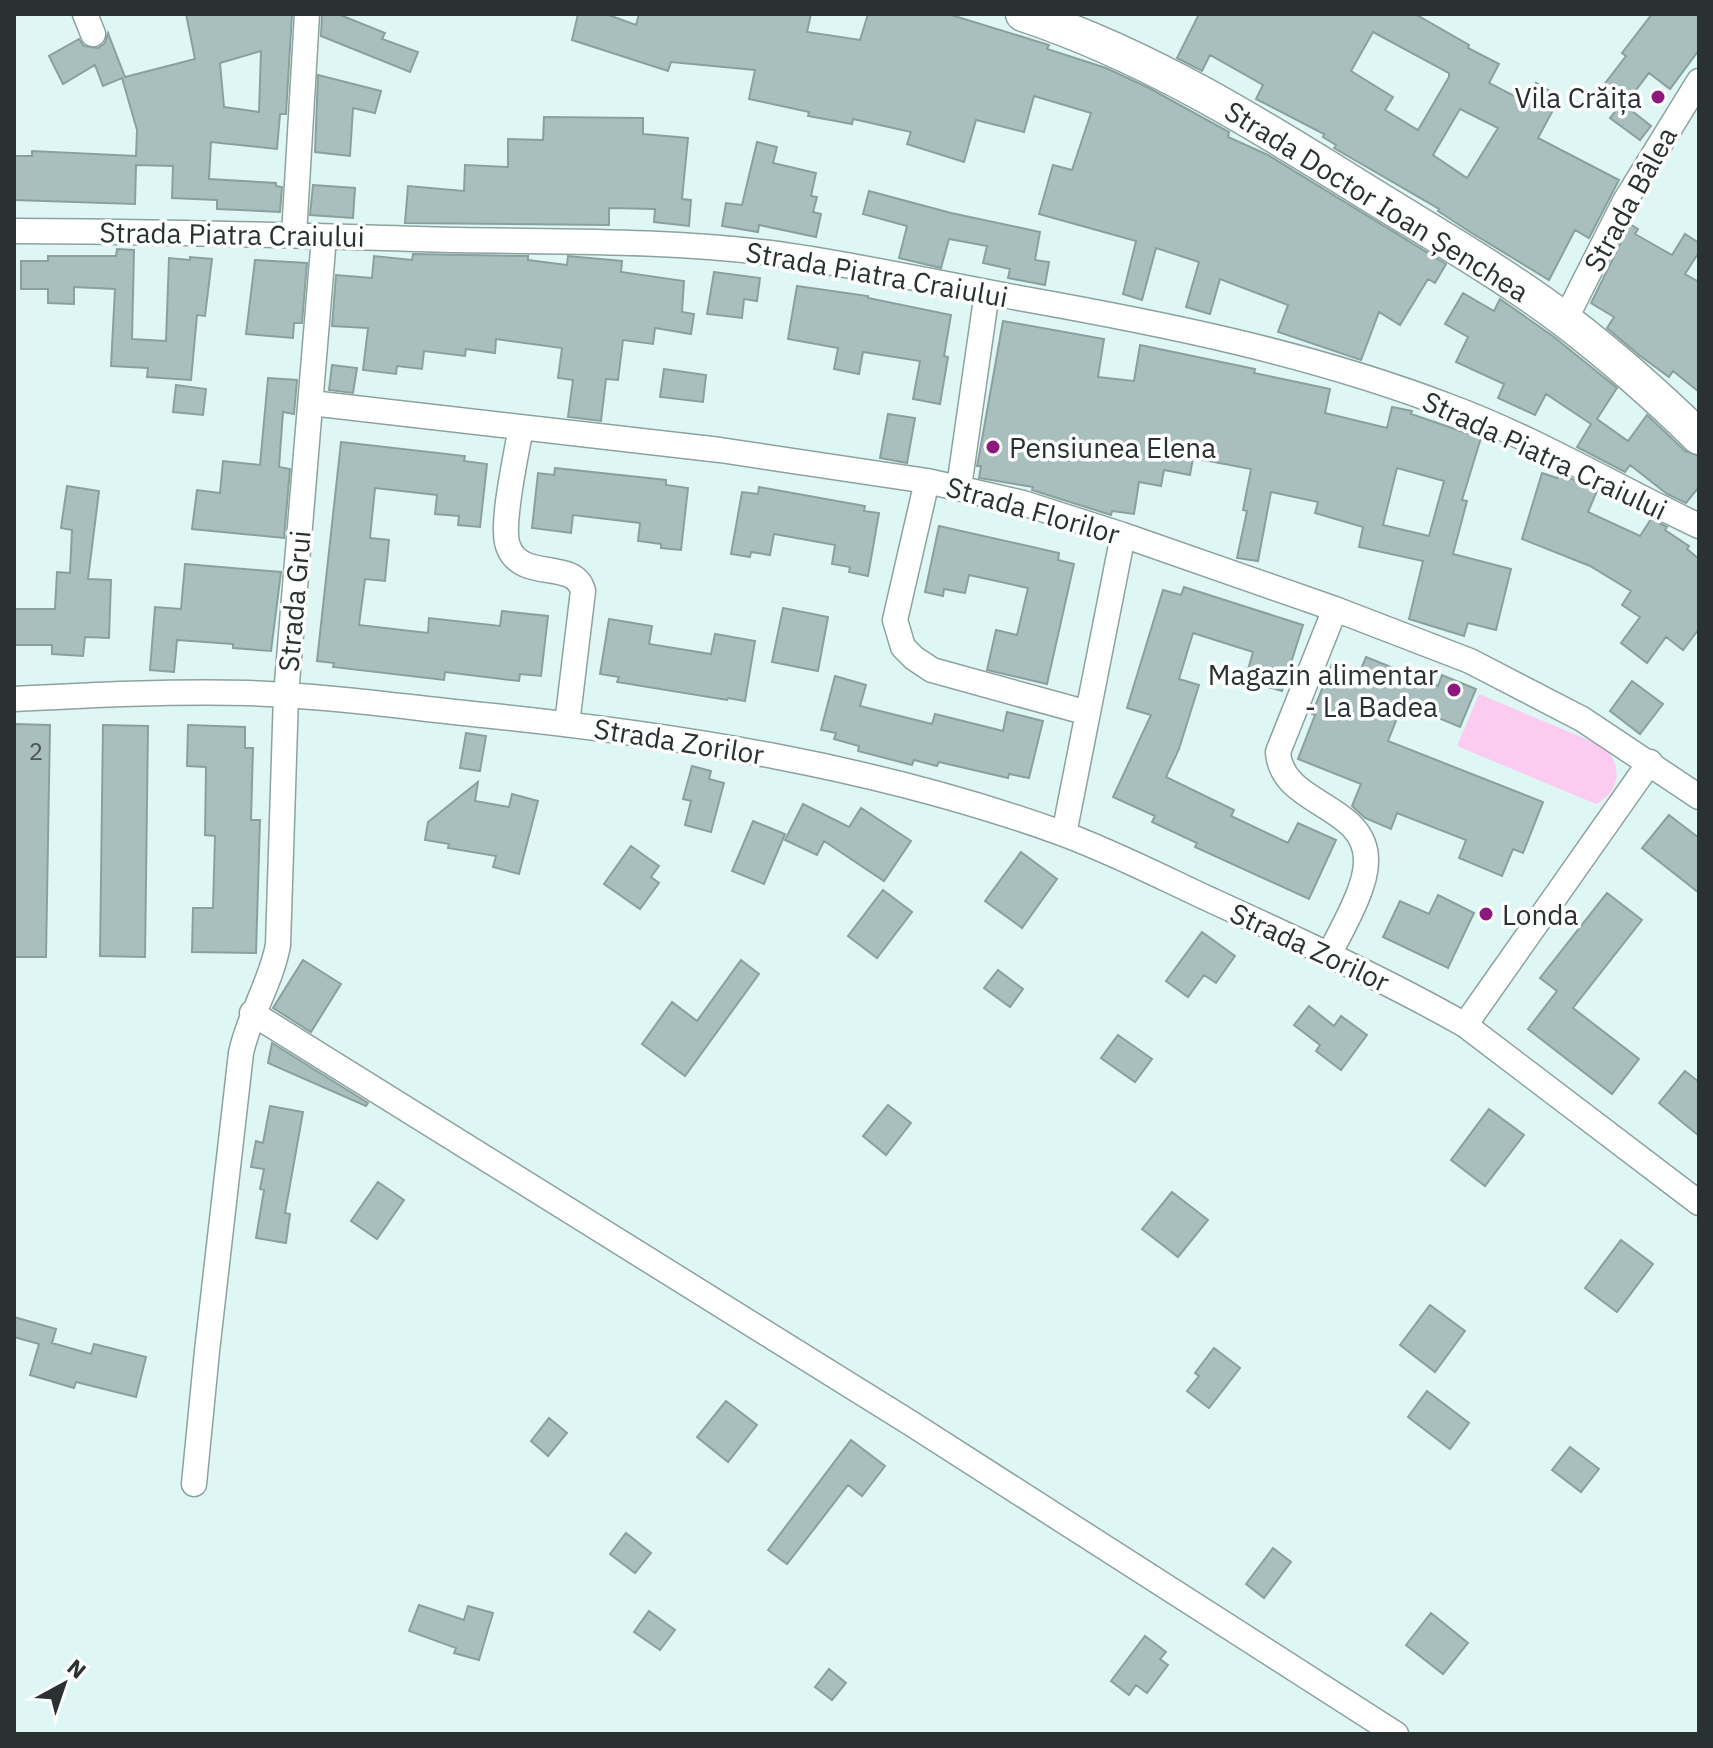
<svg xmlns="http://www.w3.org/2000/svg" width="1713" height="1748" font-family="'IBM Plex Sans',sans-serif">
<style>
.green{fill:#fccbf0}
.building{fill:#a9bfbd;stroke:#8aa09d;stroke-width:2;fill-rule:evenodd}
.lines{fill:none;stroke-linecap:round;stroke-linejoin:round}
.street-casing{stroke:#8ca29f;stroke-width:27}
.secondary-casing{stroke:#8ca29f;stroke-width:37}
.street{stroke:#fff;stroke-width:24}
.secondary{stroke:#fff;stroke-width:34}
.poi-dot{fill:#8c197b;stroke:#fefefe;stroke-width:3}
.labels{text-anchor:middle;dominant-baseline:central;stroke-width:7;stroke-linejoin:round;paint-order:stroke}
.number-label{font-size:24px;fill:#495554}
.poi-label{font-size:28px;fill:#293231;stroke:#fefefe;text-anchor:end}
.street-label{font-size:28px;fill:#293231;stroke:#fefefe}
</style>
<rect width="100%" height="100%" fill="#dff7f4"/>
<!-- green -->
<path class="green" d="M 1479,694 L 1605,747 C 1623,768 1620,791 1596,804 L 1457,746 Z"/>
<!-- building -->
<path class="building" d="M 186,14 L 292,14 L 286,114 L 280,114 L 277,149 L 211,142 L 209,179 L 276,183 L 276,186 L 282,187 L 280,212 L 217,209 L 217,200 L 172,198 L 173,166 L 136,165 L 135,204 L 14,200 L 14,156 L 32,156 L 32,151 L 136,156 L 137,130 L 122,78 L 103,86 L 95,65 L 63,84 L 49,56 L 79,39 L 84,46 L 98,48 L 105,43 L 108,33 L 125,77 L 195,59 ZM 261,51 L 259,112 L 224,107 L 220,63 Z
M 322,14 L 338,14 L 385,33 L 382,39 L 418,52 L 410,72 L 321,36 Z
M 578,14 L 606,14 L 636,25 L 639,14 L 811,14 L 807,32 L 860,40 L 868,14 L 948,14 L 1049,45 L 1047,49 L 1106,68 L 1149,88 L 1229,132 L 1228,137 L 1268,155 L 1446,264 L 1435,283 L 1428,279 L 1400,325 L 1379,312 L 1361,360 L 1278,332 L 1288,305 L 1220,279 L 1210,314 L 1186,307 L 1199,262 L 1156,248 L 1142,300 L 1123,294 L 1136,241 L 1039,214 L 1053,165 L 1072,170 L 1091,113 L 1034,96 L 1024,132 L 976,120 L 964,162 L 907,144 L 911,132 L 853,119 L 852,124 L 808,116 L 809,112 L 749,99 L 755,70 L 671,62 L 668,71 L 572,40 Z
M 1199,14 L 1415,14 L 1469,45 L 1468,48 L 1499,64 L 1489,83 L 1526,102 L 1536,83 L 1560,97 L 1538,138 L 1619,180 L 1589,238 L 1575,230 L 1549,280 L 1470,232 L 1438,211 L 1439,209 L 1334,148 L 1336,145 L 1323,137 L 1324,134 L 1256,99 L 1263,85 L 1210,55 L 1202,71 L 1177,58 ZM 1373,32 L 1449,73 L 1449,77 L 1418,130 L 1385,110 L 1393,97 L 1351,71 ZM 1460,109 L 1498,128 L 1467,178 L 1433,155 Z
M 1652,14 L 1699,14 L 1699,50 L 1670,89 L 1649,73 L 1626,103 L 1603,86 L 1626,56 L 1622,53 Z
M 318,75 L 381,91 L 375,113 L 353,108 L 350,156 L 315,152 Z
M 1622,103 L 1651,126 L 1640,140 L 1610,118 Z
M 544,117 L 643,118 L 643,134 L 688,138 L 682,199 L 691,200 L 689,226 L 654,222 L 655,209 L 609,208 L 609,225 L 405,223 L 408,186 L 464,191 L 465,165 L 508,167 L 508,139 L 543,140 Z
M 757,142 L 777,147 L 773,163 L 816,173 L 811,196 L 817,197 L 813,212 L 821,214 L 816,237 L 759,225 L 758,232 L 722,226 L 726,203 L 742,205 Z
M 313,185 L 355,188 L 353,218 L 310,215 Z
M 869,191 L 951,213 L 1040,232 L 1035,260 L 1049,262 L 1045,285 L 1008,278 L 1010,269 L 983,263 L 987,246 L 949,239 L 941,268 L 899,258 L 907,226 L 863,214 Z
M 1630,224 L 1638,229 L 1635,234 L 1672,255 L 1685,234 L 1699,243 L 1699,252 L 1685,274 L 1699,282 L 1699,392 L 1673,371 L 1669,377 L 1639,355 L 1607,328 L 1614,317 L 1591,303 Z
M 117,249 L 134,250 L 132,339 L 166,341 L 169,258 L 190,260 L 190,257 L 212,259 L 205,316 L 197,315 L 191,380 L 147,377 L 148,368 L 111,366 L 115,289 L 74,287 L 74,304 L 48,303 L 48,289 L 21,289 L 21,261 L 48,261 L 48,256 L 116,256 Z
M 413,254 L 528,256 L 528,260 L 567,265 L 568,256 L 622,261 L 621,272 L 684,281 L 682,312 L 694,314 L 691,334 L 655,328 L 653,344 L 623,340 L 618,380 L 606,379 L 601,421 L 568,417 L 573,380 L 558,378 L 562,348 L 496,339 L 495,353 L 466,349 L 465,356 L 424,351 L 422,369 L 397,366 L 396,374 L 363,370 L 368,328 L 332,326 L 336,275 L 372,278 L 374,256 L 412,260 Z
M 255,260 L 307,263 L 302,323 L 294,323 L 293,338 L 246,334 Z
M 714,272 L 760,278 L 757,301 L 744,299 L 742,318 L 707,314 Z
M 797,286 L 868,296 L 868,298 L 951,315 L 944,356 L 948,357 L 940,404 L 913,399 L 920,361 L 863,352 L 859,374 L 834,369 L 838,348 L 788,339 Z
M 1463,293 L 1494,311 L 1500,299 L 1554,337 L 1617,388 L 1597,419 L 1628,441 L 1647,415 L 1685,451 L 1699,456 L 1699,487 L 1686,503 L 1667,494 L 1630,465 L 1625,472 L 1577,447 L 1591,424 L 1546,394 L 1535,415 L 1498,398 L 1504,384 L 1456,362 L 1468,337 L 1445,324 Z
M 1003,321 L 1104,339 L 1098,377 L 1134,381 L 1140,345 L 1255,369 L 1254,373 L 1330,389 L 1325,413 L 1387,428 L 1392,407 L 1412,411 L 1411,414 L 1481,438 L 1462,500 L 1467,501 L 1453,554 L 1511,569 L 1496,630 L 1468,623 L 1464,636 L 1409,619 L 1423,561 L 1359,547 L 1363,527 L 1315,513 L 1318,502 L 1271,492 L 1258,561 L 1237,558 L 1247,511 L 1243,510 L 1251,469 L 1193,458 L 1190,475 L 1164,470 L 1161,486 L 1139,482 L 1134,514 L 1112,511 L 1111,515 L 1032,490 L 1033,487 L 979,478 L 981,466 L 977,466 L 979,456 ZM 1397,468 L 1444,481 L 1429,536 L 1383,525 Z
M 332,365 L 357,368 L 353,393 L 329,390 Z
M 664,369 L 706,375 L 703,402 L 660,397 Z
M 268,378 L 297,380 L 294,414 L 283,412 L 279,467 L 290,469 L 284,538 L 192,529 L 197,490 L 220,493 L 223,461 L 260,465 Z
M 176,385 L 206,389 L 203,415 L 173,412 Z
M 888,414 L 915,418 L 907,463 L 880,458 Z
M 341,442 L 465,456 L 464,461 L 487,464 L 480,527 L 458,525 L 459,516 L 435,514 L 437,495 L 375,488 L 370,538 L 389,540 L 385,581 L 365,579 L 359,625 L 428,633 L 429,618 L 500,626 L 502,611 L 548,616 L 541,676 L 520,674 L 519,681 L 445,672 L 444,680 L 333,667 L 334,663 L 317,661 Z
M 555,468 L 666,480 L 666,485 L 688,488 L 681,550 L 661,548 L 661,544 L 638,541 L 640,523 L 573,515 L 571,533 L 532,528 L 538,473 L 554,475 Z
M 1542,473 L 1557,478 L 1560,473 L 1597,491 L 1588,512 L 1640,536 L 1651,519 L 1667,527 L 1665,530 L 1689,546 L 1687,549 L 1699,559 L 1699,629 L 1683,650 L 1666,637 L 1647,663 L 1621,643 L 1640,617 L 1622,605 L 1631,591 L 1590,566 L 1522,539 Z
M 67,486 L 99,491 L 88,579 L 111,580 L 109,638 L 85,637 L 83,656 L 52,654 L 52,645 L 14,645 L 14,609 L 55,609 L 57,572 L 70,573 L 72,530 L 61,528 Z
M 759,487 L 865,506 L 864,511 L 879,513 L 868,576 L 849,572 L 850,567 L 832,564 L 835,545 L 774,534 L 770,555 L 751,552 L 750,557 L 731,554 L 742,492 L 758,494 Z
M 939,526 L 1059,553 L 1058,560 L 1074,564 L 1047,684 L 987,670 L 996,630 L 1017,635 L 1028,588 L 969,575 L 965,593 L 944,589 L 943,596 L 925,592 Z
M 185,564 L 281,572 L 271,651 L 233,648 L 233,644 L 177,640 L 174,672 L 150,670 L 155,607 L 181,609 Z
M 1184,587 L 1303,625 L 1282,691 L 1261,685 L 1263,678 L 1247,673 L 1253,652 L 1193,633 L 1179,679 L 1199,685 L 1179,749 L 1166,777 L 1234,810 L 1231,816 L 1288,843 L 1298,823 L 1336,840 L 1309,899 L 1195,847 L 1197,843 L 1152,822 L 1155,816 L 1113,797 L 1151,715 L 1127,708 L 1163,590 L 1181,595 Z
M 783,608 L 828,617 L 818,671 L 772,662 Z
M 609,619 L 652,626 L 649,644 L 711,654 L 715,634 L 755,641 L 745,701 L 728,698 L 727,700 L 617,682 L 619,677 L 600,674 Z
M 1366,657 L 1438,686 L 1442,675 L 1476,689 L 1460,727 L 1403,703 L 1388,741 L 1543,802 L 1523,853 L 1513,849 L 1502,876 L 1459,858 L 1466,840 L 1397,813 L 1391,829 L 1365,818 L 1352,806 L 1361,784 L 1298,759 L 1315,715 L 1312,714 L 1332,664 L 1359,674 Z
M 835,676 L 866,685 L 860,706 L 932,724 L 935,714 L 1003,731 L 1007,712 L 1043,721 L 1029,778 L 1009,774 L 1008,778 L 939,762 L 937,766 L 914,760 L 912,765 L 858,751 L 859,746 L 834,739 L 836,733 L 821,730 Z
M 1632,681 L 1663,704 L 1640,734 L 1610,711 Z
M 14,724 L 50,725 L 46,957 L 14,957 Z
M 103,725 L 148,726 L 145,957 L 100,956 Z
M 188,725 L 245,727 L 245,748 L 253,748 L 251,820 L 260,820 L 256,953 L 192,952 L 193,908 L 213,908 L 215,836 L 205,835 L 206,767 L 187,766 Z
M 466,733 L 486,736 L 480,771 L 460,768 Z
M 692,766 L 711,771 L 709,779 L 724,783 L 711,832 L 685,825 L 691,801 L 683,799 Z
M 478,782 L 475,801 L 509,807 L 512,794 L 538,801 L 519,874 L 493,867 L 496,856 L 448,848 L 449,844 L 425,840 L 428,822 Z
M 803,804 L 849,827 L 861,808 L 911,841 L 884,881 L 824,841 L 817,855 L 785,840 Z
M 1669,815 L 1699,838 L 1699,893 L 1642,848 Z
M 753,821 L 785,834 L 764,884 L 732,871 Z
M 631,846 L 659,866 L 651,877 L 659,883 L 640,909 L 604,884 Z
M 1021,852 L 1057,879 L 1022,928 L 985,901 Z
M 883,890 L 912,912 L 877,958 L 848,936 Z
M 1607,893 L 1642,920 L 1573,1008 L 1639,1059 L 1612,1094 L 1528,1029 L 1557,991 L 1540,978 Z
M 1438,895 L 1474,913 L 1448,968 L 1383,937 L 1400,901 L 1429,914 Z
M 1202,932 L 1235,956 L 1216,983 L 1204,975 L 1188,997 L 1166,981 Z
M 303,960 L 341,984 L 311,1032 L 273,1008 Z
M 741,960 L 759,974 L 685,1076 L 642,1044 L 672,1002 L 697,1021 Z
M 998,970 L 1023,989 L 1010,1007 L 984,988 Z
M 1309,1006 L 1334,1026 L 1341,1016 L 1367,1035 L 1341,1070 L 1316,1051 L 1320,1045 L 1294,1025 Z
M 1118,1035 L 1152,1059 L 1135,1082 L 1101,1058 Z
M 272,1043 L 368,1103 L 366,1106 L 268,1063 Z
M 1685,1071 L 1699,1082 L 1699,1136 L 1659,1103 Z
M 888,1105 L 911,1123 L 886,1155 L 863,1136 Z
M 270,1106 L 303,1112 L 285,1213 L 290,1214 L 286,1243 L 256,1238 L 264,1190 L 260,1189 L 264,1169 L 251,1167 L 256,1141 L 263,1143 Z
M 1489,1109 L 1524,1135 L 1485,1186 L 1451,1160 Z
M 378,1182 L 404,1200 L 377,1239 L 351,1221 Z
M 1172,1192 L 1208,1220 L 1178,1257 L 1142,1229 Z
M 1621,1240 L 1653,1264 L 1617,1312 L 1585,1288 Z
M 1430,1305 L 1465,1331 L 1435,1372 L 1400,1345 Z
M 14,1317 L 56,1329 L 52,1343 L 91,1354 L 94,1344 L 146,1357 L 136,1397 L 76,1382 L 74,1388 L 30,1375 L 39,1344 L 14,1337 Z
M 1214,1348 L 1240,1368 L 1209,1408 L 1187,1391 L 1199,1376 L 1195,1373 Z
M 1427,1391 L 1469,1423 L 1450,1449 L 1408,1417 Z
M 726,1401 L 757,1425 L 728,1462 L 697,1437 Z
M 549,1418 L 567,1433 L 548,1456 L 531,1441 Z
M 851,1440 L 885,1466 L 862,1496 L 848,1485 L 787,1564 L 768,1550 Z
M 1570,1447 L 1599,1469 L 1581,1492 L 1552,1470 Z
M 626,1533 L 651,1553 L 635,1573 L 610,1554 Z
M 1273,1548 L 1291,1562 L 1264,1598 L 1246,1584 Z
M 419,1605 L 464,1620 L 468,1606 L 493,1613 L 479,1660 L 454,1653 L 456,1648 L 409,1631 Z
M 649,1611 L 675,1630 L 660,1650 L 634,1632 Z
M 1431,1613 L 1468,1643 L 1443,1674 L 1406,1645 Z
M 1145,1636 L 1166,1652 L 1160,1659 L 1168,1665 L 1147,1693 L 1136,1685 L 1129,1695 L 1111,1681 Z
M 829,1669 L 846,1683 L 832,1700 L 815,1687 Z"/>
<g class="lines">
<defs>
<path id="street" d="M 85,14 L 93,34
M 14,231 C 162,231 310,236 458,240 C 561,242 667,240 770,253 C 854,264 936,283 1019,298 C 1165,324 1309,353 1448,406 C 1535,438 1616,487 1699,526
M 294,235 L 307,14
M 1565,320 L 1625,201 L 1699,81
M 311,403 L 720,450 L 927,481 L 1023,503 L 1123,535 L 1335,609 L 1470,661 L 1582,719 L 1699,797
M 521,427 C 517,452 500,525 508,546 C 521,583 575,558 583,591 L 567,724
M 927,481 L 895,620 L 903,647 L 914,658 L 932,670 L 1088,713
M 959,487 L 987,292
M 14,699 C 92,695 171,691 249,693 C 327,696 405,707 483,715 C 678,735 876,766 1061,833 C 1113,852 1163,878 1213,901 C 1298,940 1384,979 1465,1025 L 1699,1203
M 1064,834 L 1123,535
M 1329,955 C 1341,930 1366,889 1366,862 C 1368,804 1281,806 1278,752 L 1335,609
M 252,1013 L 912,1424 L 1396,1734
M 1465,1025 L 1650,762
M 194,1484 L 207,1351 L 241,1053 C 249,1015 271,983 278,945 L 286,695 L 324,237"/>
<path id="secondary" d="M 1023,14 C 1147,55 1258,124 1368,193 C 1434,234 1504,274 1566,321 C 1613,357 1657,396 1699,437"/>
</defs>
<!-- street casing -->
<use href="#street" class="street-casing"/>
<!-- secondary casing -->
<use href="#secondary" class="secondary-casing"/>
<!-- street -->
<use href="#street" class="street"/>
<!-- secondary -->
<use href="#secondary" class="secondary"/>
</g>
<!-- markers -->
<g class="poi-dot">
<circle cx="1658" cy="97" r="8"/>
<circle cx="993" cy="447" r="8"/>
<circle cx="1454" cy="690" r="8"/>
<circle cx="1486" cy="914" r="8"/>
</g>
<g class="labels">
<!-- number labels -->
<g class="number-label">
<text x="36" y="751">2</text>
</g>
<!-- poi labels -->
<g class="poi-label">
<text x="1642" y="97">Vila Crăița</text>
<text x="1009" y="447" text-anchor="start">Pensiunea Elena</text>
<text x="1438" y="674">Magazin alimentar<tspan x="1438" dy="32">- La Badea</tspan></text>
<text x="1502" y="914" text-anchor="start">Londa</text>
</g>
<!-- street labels -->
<g class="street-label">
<text transform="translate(1630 199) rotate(-61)">Strada Bâlea</text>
<text transform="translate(1377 201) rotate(32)">Strada Doctor Ioan Șenchea</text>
<text transform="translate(232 234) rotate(1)">Strada Piatra Craiului</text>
<text transform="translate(877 274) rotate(10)">Strada Piatra Craiului</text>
<text transform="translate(1545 455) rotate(25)">Strada Piatra Craiului</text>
<text transform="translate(1033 510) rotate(16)">Strada Florilor</text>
<text transform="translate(294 601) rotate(-85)">Strada Grui</text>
<text transform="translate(679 741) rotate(9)">Strada Zorilor</text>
<text transform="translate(1310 947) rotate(25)">Strada Zorilor</text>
</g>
</g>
<!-- border -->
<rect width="1713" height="1748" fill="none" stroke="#293231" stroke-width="32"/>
<!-- north arrow -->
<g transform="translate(64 1684) rotate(40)" stroke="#fefefe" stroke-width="6" paint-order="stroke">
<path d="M0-6L14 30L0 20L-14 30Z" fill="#293231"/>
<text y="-12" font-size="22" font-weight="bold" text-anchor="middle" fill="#293231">N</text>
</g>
</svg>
